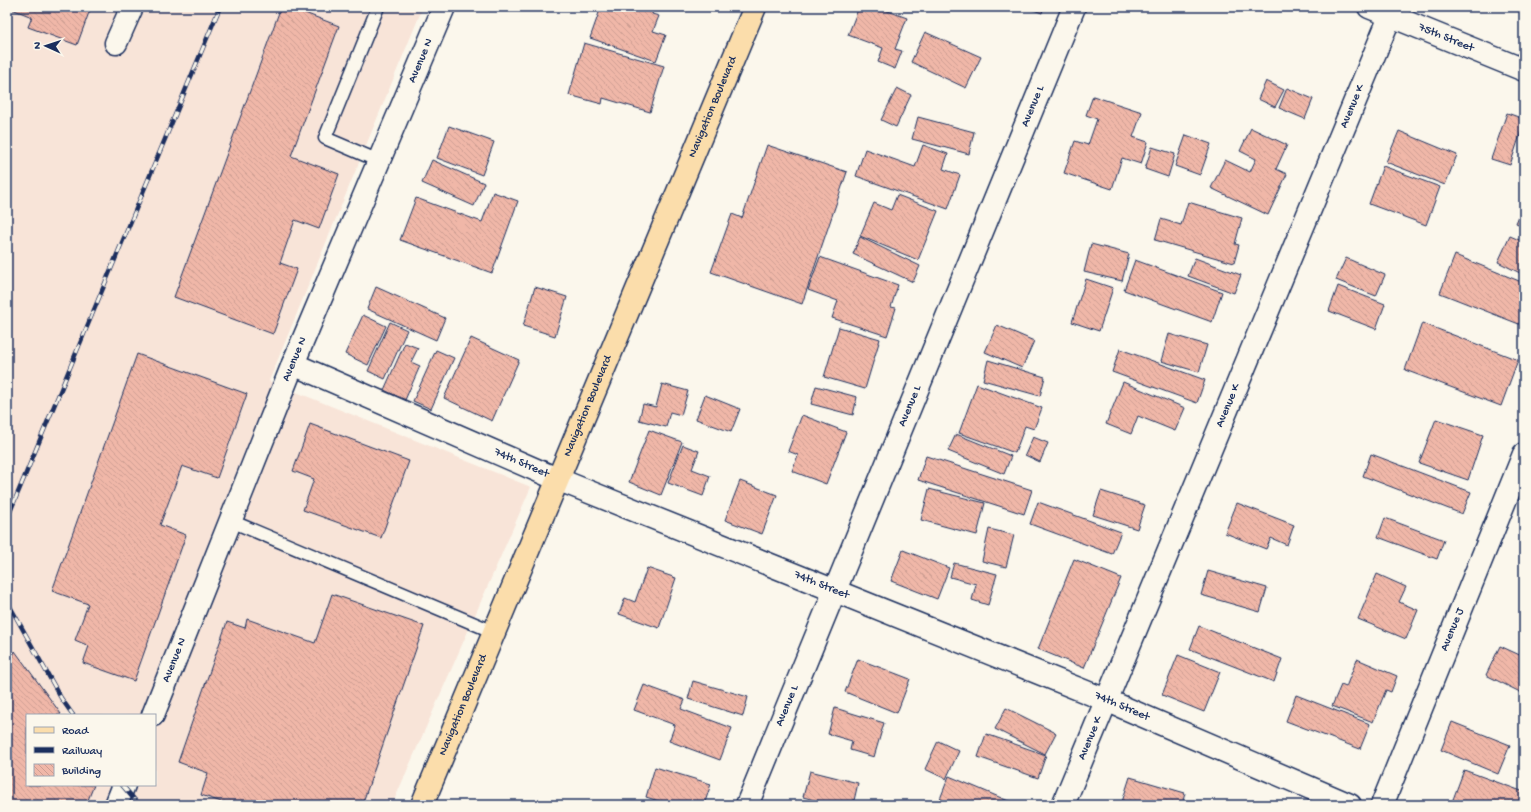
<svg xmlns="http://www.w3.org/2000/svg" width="1531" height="812" font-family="'Gochi Hand',sans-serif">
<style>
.built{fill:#f8e4d8;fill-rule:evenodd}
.building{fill:url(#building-back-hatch);stroke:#1b2f5e}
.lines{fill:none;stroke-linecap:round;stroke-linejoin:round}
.lane-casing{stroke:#1b2f5e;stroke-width:15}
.street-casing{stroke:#1b2f5e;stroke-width:25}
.secondary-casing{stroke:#1b2f5e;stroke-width:25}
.primary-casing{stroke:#1b2f5e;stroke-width:25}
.lane{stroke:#fbf7ec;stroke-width:12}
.street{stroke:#fbf7ec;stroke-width:22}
.secondary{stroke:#fbf7ec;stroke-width:22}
.primary{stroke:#fbddab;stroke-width:22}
.rail-casing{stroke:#1b2f5e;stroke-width:4.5}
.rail{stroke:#fbf7ec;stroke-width:3;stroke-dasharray:9;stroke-linecap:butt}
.labels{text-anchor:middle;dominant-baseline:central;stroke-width:3.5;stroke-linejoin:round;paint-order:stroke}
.street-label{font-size:12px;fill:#1b2f5e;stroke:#fbf7ec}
</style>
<defs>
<pattern id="building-back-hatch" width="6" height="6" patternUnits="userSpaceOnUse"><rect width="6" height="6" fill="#f0b7a8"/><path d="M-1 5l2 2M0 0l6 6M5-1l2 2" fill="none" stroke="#cd9e93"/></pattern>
</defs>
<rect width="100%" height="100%" fill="#fbf7ec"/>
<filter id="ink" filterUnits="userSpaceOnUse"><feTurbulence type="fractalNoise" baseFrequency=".025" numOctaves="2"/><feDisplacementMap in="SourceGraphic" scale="8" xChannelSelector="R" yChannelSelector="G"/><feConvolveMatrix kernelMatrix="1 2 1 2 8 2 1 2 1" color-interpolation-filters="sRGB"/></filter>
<g filter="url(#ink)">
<!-- built -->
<path class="built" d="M 7,7 L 423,7 L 269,381 L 531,487 L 392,805 L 7,805 ZM 27,715 L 155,715 L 155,785 L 27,785 Z"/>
<!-- building -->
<path class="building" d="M 7,7 L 91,7 L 77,45 L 28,27 L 32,17 Z
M 281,7 L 289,7 L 339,26 L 291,156 L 339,174 L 319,229 L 295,220 L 280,263 L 297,269 L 273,334 L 174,297 Z
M 601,7 L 654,7 L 652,14 L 659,16 L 653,31 L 666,35 L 656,61 L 590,38 Z
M 859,7 L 877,7 L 907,18 L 895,49 L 902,51 L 895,69 L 878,62 L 883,48 L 848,35 Z
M 1025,7 L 1044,7 L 1042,13 Z
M 925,32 L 981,57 L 966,88 L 911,62 Z
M 584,43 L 664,66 L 650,112 L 603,98 L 602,104 L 569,95 Z
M 1266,81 L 1284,90 L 1275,107 L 1258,99 Z
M 897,88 L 911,95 L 896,127 L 881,120 Z
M 1287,88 L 1313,99 L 1305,119 L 1279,108 Z
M 1093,96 L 1142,112 L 1133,137 L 1148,142 L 1141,164 L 1122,158 L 1112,189 L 1064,173 L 1075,141 L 1088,145 L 1097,119 L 1086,115 Z
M 1507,113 L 1524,119 L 1524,123 L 1510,165 L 1491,159 Z
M 918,117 L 974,132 L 969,154 L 912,139 Z
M 449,126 L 494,142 L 482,175 L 437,158 Z
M 1251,128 L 1287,145 L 1276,169 L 1287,174 L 1268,215 L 1211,188 L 1225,160 L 1250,172 L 1256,159 L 1240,151 Z
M 1399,131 L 1457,155 L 1445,185 L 1386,162 Z
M 1186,135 L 1211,144 L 1200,175 L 1175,166 Z
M 767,145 L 847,172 L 802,304 L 711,272 L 732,214 L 742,218 Z
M 923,145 L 948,154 L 943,169 L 960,175 L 948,209 L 856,176 L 865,149 L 915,167 Z
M 1152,147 L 1175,154 L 1168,177 L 1145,169 Z
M 432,160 L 484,183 L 474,206 L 422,183 Z
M 1383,166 L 1440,187 L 1426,225 L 1369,204 Z
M 493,192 L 518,201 L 492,273 L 400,240 L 416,198 L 482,222 Z
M 897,195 L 938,211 L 918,260 L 860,236 L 874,203 L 891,210 Z
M 1188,202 L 1242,218 L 1235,244 L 1239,245 L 1234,263 L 1155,240 L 1161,219 L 1181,225 Z
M 1524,204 L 1524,227 L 1516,223 Z
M 1510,236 L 1524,242 L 1524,275 L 1498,262 Z
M 860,237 L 920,266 L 913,282 L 853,254 Z
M 1091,244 L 1129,254 L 1122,281 L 1084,272 Z
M 1455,255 L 1524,283 L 1524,326 L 1440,293 Z
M 820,257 L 898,285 L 891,307 L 896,308 L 887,336 L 832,318 L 838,301 L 808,290 Z
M 1195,258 L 1241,275 L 1234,293 L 1188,276 Z
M 1346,258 L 1385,275 L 1376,296 L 1336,280 Z
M 1135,260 L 1222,292 L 1212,322 L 1124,290 Z
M 1086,279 L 1113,288 L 1099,331 L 1072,322 Z
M 1338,286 L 1385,304 L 1376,329 L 1329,311 Z
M 376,287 L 445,318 L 436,340 L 367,309 Z
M 535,287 L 567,297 L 555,336 L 523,326 Z
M 363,315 L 386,326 L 368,365 L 345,354 Z
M 390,322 L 407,330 L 385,379 L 368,371 Z
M 1422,323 L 1518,360 L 1501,406 L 1405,370 Z
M 997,325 L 1034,341 L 1022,368 L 985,352 Z
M 839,327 L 880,339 L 865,389 L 824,377 Z
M 1169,334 L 1207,345 L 1199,372 L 1161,361 Z
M 471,338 L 519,360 L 492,421 L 444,398 Z
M 405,343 L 418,348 L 411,362 L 420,366 L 405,400 L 384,390 Z
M 1120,349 L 1205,380 L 1197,403 L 1112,372 Z
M 436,350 L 454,358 L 431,409 L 413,401 Z
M 137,354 L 247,394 L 217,478 L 182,466 L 160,525 L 186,535 L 134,681 L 83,663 L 89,646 L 75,640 L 88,604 L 52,591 Z
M 988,360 L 1045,377 L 1040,396 L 983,380 Z
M 1123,382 L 1185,408 L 1175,431 L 1138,416 L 1131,434 L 1106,424 Z
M 662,384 L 688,391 L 681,415 L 670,412 L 666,427 L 639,420 L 643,404 L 656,407 Z
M 977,384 L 1042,408 L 1034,429 L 1025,426 L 1015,453 L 959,433 Z
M 816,386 L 857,397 L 853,415 L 811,404 Z
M 705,395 L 740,409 L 731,432 L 696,419 Z
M 802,415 L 846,432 L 826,484 L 792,471 L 798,455 L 788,451 Z
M 1436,419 L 1483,435 L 1468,480 L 1419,463 Z
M 310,424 L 409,461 L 381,538 L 303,510 L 314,479 L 293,471 Z
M 649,430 L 682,442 L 661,495 L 629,482 Z
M 956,434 L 1011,456 L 1004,474 L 948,451 Z
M 1033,437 L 1048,443 L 1040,462 L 1025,455 Z
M 683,445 L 699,451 L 692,469 L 710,476 L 703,496 L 668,483 Z
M 1371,454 L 1471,492 L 1462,514 L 1363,476 Z
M 926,456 L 1032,490 L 1024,514 L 918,480 Z
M 740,481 L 777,495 L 762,534 L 725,520 Z
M 929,489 L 985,503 L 977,535 L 921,520 Z
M 1101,491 L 1145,505 L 1137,529 L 1093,515 Z
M 1038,502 L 1121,532 L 1112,554 L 1030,524 Z
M 1237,503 L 1294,525 L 1287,545 L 1271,538 L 1266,549 L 1225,533 Z
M 1385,518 L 1444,540 L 1437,559 L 1378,537 Z
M 989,529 L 1014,535 L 1006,567 L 982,561 Z
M 903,550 L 949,568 L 937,599 L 891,581 Z
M 1074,559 L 1121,578 L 1084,668 L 1038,649 Z
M 954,563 L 997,574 L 988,605 L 972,600 L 976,584 L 950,577 Z
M 647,568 L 676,578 L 659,628 L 619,614 L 625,598 L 635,602 Z
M 1208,571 L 1267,588 L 1260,612 L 1201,595 Z
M 1377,574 L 1406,587 L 1399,602 L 1418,610 L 1406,639 L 1358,619 Z
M 332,594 L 424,626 L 362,805 L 230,805 L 201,795 L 208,773 L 178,762 L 227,622 L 245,628 L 247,619 L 315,643 Z
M 1199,626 L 1282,659 L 1274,682 L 1190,649 Z
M 1500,646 L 1524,657 L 1524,694 L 1486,675 Z
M 15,651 L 61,714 L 60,715 L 27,715 L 27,785 L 94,785 L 86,805 L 7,805 L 7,671 Z
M 1178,655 L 1220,672 L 1204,712 L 1162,695 Z
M 858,659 L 910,679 L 897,713 L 845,692 Z
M 1357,659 L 1397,676 L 1391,692 L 1386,690 L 1373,722 L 1332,706 L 1341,685 L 1346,687 Z
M 693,681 L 748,697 L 743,716 L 688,699 Z
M 644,685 L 685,700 L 681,709 L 732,728 L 720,760 L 669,741 L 675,725 L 634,710 Z
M 1296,695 L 1370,724 L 1360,749 L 1286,721 Z
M 835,708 L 884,723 L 874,757 L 850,750 L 852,741 L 828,734 Z
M 1006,708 L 1056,733 L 1045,754 L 995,729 Z
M 1452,722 L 1510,745 L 1498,774 L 1441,750 Z
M 986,734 L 1046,755 L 1038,778 L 978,757 Z
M 938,741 L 959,751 L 946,779 L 925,769 Z
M 655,767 L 711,784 L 704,805 L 671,805 L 646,797 Z
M 1464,770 L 1524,792 L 1524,797 L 1521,805 L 1460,805 L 1452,802 Z
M 810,771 L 858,783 L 853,805 L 833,805 L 803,797 Z
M 949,776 L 1018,805 L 953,805 L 940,799 Z
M 1130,777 L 1185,793 L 1182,805 L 1121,805 Z"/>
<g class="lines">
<defs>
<path id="lane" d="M 378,7 L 325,138 L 379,161
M 231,521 L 494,632"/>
<g id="street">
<path d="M 116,43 L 132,7"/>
<path id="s1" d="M 293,364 L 557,479 L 1106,700 L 1350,805"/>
<path id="s2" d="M 153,715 L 293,364 L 444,7"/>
<path d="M 116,805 L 124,785"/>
<path id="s3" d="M 747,805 L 1074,7"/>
<path id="s4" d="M 1063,805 L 1394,7"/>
<path id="s5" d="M 1382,805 L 1524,454"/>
</g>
<g id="secondary">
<path id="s6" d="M 1369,7 L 1524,70"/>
</g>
<g id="primary">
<path id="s7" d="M 422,805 L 755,7"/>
</g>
</defs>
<!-- lane casing -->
<use href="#lane" class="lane-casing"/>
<!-- street casing -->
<use href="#street" class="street-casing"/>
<!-- secondary casing -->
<use href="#secondary" class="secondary-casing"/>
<!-- primary casing -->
<use href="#primary" class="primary-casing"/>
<!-- lane -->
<use href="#lane" class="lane"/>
<!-- street -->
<use href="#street" class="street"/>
<!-- secondary -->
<use href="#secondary" class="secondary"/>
<!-- primary -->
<use href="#primary" class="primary"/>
<defs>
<path id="rail" d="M 7,519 L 220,7
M 7,601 L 61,698 L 73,715
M 122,785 L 139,805"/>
</defs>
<!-- rail casing -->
<use href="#rail" class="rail-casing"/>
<!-- rail -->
<use href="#rail" class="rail"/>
</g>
</g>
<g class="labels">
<!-- street labels -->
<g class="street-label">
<text stroke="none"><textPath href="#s6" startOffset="83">75th Street</textPath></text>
<text stroke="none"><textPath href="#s2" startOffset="707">Avenue N</textPath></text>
<text stroke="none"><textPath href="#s3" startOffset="755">Avenue L</textPath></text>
<text stroke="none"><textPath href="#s7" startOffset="756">Navigation Boulevard</textPath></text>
<text stroke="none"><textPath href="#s4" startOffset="756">Avenue K</textPath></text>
<text stroke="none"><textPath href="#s2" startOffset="383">Avenue N</textPath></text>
<text stroke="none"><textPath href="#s7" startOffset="432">Navigation Boulevard</textPath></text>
<text stroke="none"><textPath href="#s3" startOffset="431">Avenue L</textPath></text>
<text stroke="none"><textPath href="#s4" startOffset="432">Avenue K</textPath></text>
<text stroke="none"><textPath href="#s1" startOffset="249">74th Street</textPath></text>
<text stroke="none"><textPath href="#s1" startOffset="573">74th Street</textPath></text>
<text stroke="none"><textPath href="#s5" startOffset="189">Avenue J</textPath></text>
<text stroke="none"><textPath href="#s2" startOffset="59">Avenue N</textPath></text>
<text stroke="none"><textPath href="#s7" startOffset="108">Navigation Boulevard</textPath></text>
<text stroke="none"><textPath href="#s3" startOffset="107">Avenue L</textPath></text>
<text stroke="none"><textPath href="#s1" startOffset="897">74th Street</textPath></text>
<text stroke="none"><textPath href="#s4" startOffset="72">Avenue K</textPath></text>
</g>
</g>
<!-- margin -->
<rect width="1531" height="812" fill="none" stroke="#fbf7ec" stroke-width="24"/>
<rect x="12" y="12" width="1507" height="788" fill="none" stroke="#1b2f5e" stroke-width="1.5" filter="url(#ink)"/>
<!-- legend -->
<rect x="26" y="714" width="130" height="72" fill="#fbf7ec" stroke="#a1a7b3"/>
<rect x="34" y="727" width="20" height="6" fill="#fbddab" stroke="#a1a7b3"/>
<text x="62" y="734" font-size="12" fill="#1b2f5e">Road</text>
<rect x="34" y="747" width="20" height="6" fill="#1b2f5e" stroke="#a1a7b3"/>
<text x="62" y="754" font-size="12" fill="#1b2f5e">Railway</text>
<rect x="34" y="764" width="20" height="12" fill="url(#building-back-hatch)" stroke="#a1a7b3"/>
<text x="62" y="774" font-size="12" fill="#1b2f5e">Building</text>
<!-- north arrow -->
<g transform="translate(46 46) rotate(273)" stroke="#fbf7ec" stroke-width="3" paint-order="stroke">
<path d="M0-3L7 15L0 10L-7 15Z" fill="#1b2f5e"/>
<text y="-6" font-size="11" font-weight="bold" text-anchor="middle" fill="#1b2f5e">N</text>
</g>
</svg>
